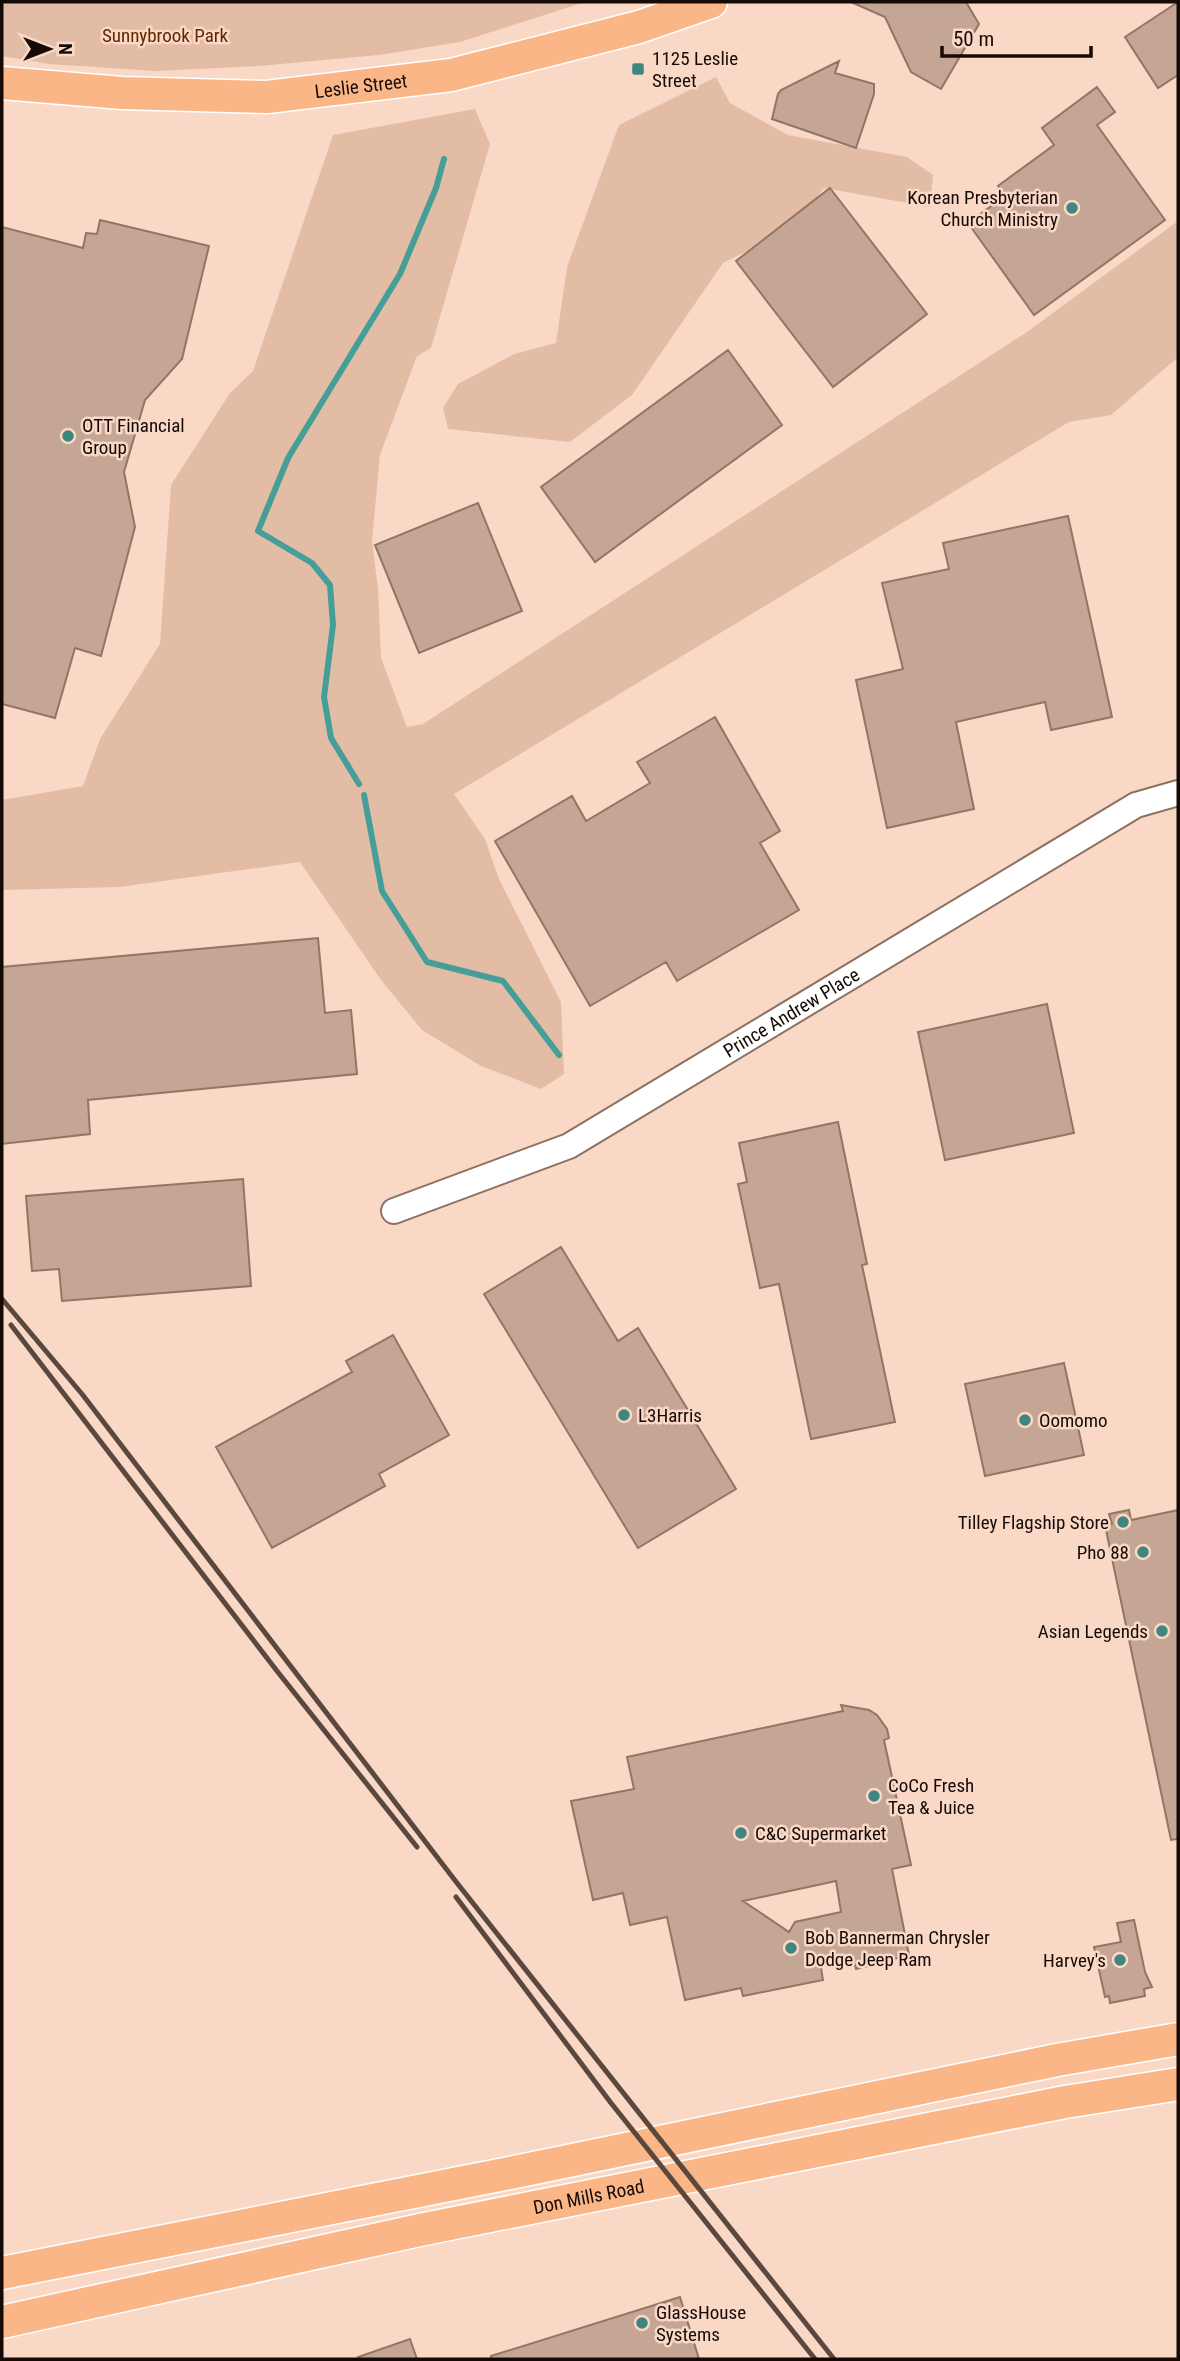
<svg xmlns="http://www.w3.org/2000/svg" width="1180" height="2361" font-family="'Roboto Condensed',sans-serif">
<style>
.green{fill:#e3bca6}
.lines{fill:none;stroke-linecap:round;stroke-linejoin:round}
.stream{stroke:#459e97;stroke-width:6}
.building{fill:#c5a594;stroke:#937565;stroke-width:2;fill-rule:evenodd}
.minor-casing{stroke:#8e7060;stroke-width:28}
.major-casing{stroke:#fff;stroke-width:35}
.minor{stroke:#fff;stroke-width:24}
.major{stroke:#fbb688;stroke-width:32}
.rail{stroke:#5a483f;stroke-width:5}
.poi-dot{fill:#3f8680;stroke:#fad8c6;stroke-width:2.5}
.labels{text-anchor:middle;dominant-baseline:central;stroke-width:5;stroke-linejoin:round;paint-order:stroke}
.park-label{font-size:19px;fill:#5f2800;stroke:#fad8c6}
.poi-label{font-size:19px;fill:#150a05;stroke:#fad8c6;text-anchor:start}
.street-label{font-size:19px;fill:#150a05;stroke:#fad8c6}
</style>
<rect width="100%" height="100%" fill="#fad8c6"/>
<!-- green -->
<path class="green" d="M 2,2 L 585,2 L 460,42 L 379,55 L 259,66 L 155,71 L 49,64 L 2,56 Z
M 716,77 L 730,103 L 788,135 L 907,157 L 933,175 L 930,207 L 824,188 L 791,229 L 723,263 L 632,395 L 570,442 L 448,429 L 443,408 L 458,384 L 514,354 L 556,343 L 567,267 L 619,125 Z
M 475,109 L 490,144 L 431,348 L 417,356 L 380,455 L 372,541 L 378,588 L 381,658 L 407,727 L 423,724 L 1027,332 L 1178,221 L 1178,357 L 1111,415 L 1069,422 L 454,794 L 485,839 L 499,879 L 561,1002 L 564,1074 L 541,1089 L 481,1066 L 422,1030 L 381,980 L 300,862 L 120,887 L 2,890 L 2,800 L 83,786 L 100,739 L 160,644 L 171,485 L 230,393 L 253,371 L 333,135 Z"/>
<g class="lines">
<!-- stream -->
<path class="stream" d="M 359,784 L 331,738 L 324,697 L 333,625 L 330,585 L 312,563 L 258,531 L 288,458 L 400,274 L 436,188 L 444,159
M 364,795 L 382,891 L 427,962 L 503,981 L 559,1055"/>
</g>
<!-- building -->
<path class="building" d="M 851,2 L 966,2 L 979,24 L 941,89 L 911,72 L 885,17 Z
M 1178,2 L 1178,75 L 1158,88 L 1125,37 Z
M 839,61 L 835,73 L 874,84 L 874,94 L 856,148 L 772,119 L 778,94 L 781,90 Z
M 1097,87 L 1115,112 L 1097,125 L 1165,220 L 1034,315 L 968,223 L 1005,196 L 998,186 L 1054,145 L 1042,128 Z
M 830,188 L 927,314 L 833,387 L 736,261 Z
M 100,220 L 209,246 L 182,359 L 145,400 L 124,472 L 135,527 L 101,656 L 75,648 L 55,718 L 2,704 L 2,227 L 83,248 L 86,233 L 97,234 Z
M 728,350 L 782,425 L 595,562 L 541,487 Z
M 478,503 L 522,611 L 419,653 L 375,545 Z
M 1068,516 L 1112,717 L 1051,730 L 1045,702 L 956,722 L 974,809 L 887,828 L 856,680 L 903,669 L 882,583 L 949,569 L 943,543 Z
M 715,717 L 780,831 L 760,843 L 799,910 L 677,981 L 666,962 L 590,1006 L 495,841 L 572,796 L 586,821 L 650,783 L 637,762 Z
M 318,938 L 325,1013 L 351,1010 L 357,1074 L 88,1100 L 90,1134 L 2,1144 L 2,967 Z
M 1047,1004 L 1074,1133 L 945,1160 L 918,1032 Z
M 838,1122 L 867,1264 L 862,1265 L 895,1422 L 811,1439 L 779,1284 L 760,1288 L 738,1184 L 747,1182 L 739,1143 Z
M 243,1179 L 251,1286 L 62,1301 L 59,1269 L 32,1271 L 26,1196 Z
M 561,1247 L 618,1341 L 638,1328 L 736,1489 L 638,1548 L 484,1294 Z
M 393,1335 L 449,1435 L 379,1474 L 385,1486 L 272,1548 L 216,1447 L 352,1372 L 346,1361 Z
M 1064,1363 L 1084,1455 L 985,1476 L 965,1384 Z
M 1129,1510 L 1131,1520 L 1178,1510 L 1178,1839 L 1171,1840 L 1105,1525 L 1112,1524 L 1109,1514 Z
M 841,1705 L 869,1710 L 877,1715 L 887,1729 L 889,1738 L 884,1740 L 911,1865 L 892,1869 L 909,1955 L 856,1969 L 855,1965 L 852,1966 L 850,1956 L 820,1962 L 823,1980 L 743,1996 L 741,1988 L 685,2000 L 667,1917 L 630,1925 L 623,1893 L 593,1900 L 571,1801 L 634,1789 L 627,1757 L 843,1711 ZM 836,1881 L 841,1912 L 795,1922 L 789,1932 L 743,1901 Z
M 1134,1920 L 1145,1972 L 1152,1987 L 1144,1989 L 1145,1996 L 1110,2003 L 1109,1996 L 1105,1997 L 1094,1947 L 1121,1942 L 1117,1923 Z
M 680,2297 L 699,2359 L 491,2359 L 491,2356 Z
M 410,2339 L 417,2359 L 359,2359 L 358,2357 Z"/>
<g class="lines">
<defs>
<g id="minor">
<path id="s1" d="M 394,1211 L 569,1146 L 1136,805 L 1178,793"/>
</g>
<g id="major">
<path id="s2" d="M 2,83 L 122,93 L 267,97 L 451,75 L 639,27 L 711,2"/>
<path d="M 2,2273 L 510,2173 L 1057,2060 L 1178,2039"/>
<path id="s3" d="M 2,2322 L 424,2229 L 1065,2102 L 1178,2084"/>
</g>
</defs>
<!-- minor casing -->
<use href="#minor" class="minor-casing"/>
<!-- major casing -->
<use href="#major" class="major-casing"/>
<!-- minor -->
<use href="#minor" class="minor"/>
<!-- major -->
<use href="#major" class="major"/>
<!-- rail -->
<path class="rail" d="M 2,1299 L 82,1394 L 457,1883 L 834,2359
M 11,1325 L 277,1671 L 417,1847
M 456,1897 L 611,2103 L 815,2359"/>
</g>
<!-- markers -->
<g class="poi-dot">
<rect x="631" y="62" width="14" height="14" rx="3.5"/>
<circle cx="1072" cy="208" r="7"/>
<circle cx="68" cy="436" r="7"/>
<circle cx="624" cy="1415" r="7"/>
<circle cx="1025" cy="1420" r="7"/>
<circle cx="1123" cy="1522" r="7"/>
<circle cx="1143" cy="1552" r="7"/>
<circle cx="1162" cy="1631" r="7"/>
<circle cx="874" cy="1796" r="7"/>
<circle cx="741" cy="1833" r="7"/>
<circle cx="791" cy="1948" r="7"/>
<circle cx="1120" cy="1960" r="7"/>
<circle cx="642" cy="2323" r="7"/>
</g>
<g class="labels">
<!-- park labels -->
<g class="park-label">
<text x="165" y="35">Sunnybrook Park</text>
</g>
<!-- poi labels -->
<g class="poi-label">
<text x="652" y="58">1125 Leslie<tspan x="652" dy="22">Street</tspan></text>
<text x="1058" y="197" text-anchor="end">Korean Presbyterian<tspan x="1058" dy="22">Church Ministry</tspan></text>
<text x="82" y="425">OTT Financial<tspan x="82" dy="22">Group</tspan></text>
<text x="638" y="1415">L3Harris</text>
<text x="1039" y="1420">Oomomo</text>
<text x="1109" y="1522" text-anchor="end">Tilley Flagship Store</text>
<text x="1129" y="1552" text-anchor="end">Pho 88</text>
<text x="1148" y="1631" text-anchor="end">Asian Legends</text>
<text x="888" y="1785">CoCo Fresh<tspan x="888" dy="22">Tea &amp; Juice</tspan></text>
<text x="755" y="1833">C&amp;C Supermarket</text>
<text x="805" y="1937">Bob Bannerman Chrysler<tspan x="805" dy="22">Dodge Jeep Ram</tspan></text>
<text x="1106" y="1960" text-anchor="end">Harvey's</text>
<text x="656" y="2312">GlassHouse<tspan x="656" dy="22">Systems</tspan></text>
</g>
<!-- street labels -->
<g class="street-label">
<text stroke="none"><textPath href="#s2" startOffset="360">Leslie Street</textPath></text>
<text stroke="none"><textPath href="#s1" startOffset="446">Prince Andrew Place</textPath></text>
<text stroke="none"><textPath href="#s3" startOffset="600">Don Mills Road</textPath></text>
</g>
</g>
<!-- border -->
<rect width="1180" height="2361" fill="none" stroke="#150a05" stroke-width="7"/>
<!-- north arrow -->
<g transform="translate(49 49) rotate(90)" stroke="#fad8c6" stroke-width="5" paint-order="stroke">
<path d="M0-5L12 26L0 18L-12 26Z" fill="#150a05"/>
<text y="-10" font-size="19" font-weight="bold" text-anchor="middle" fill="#150a05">N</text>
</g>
<!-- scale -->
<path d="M942 46v10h149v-10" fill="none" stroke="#150a05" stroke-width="3.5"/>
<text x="953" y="46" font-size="21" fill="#150a05" stroke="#fad8c6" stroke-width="5" paint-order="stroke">50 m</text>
</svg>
